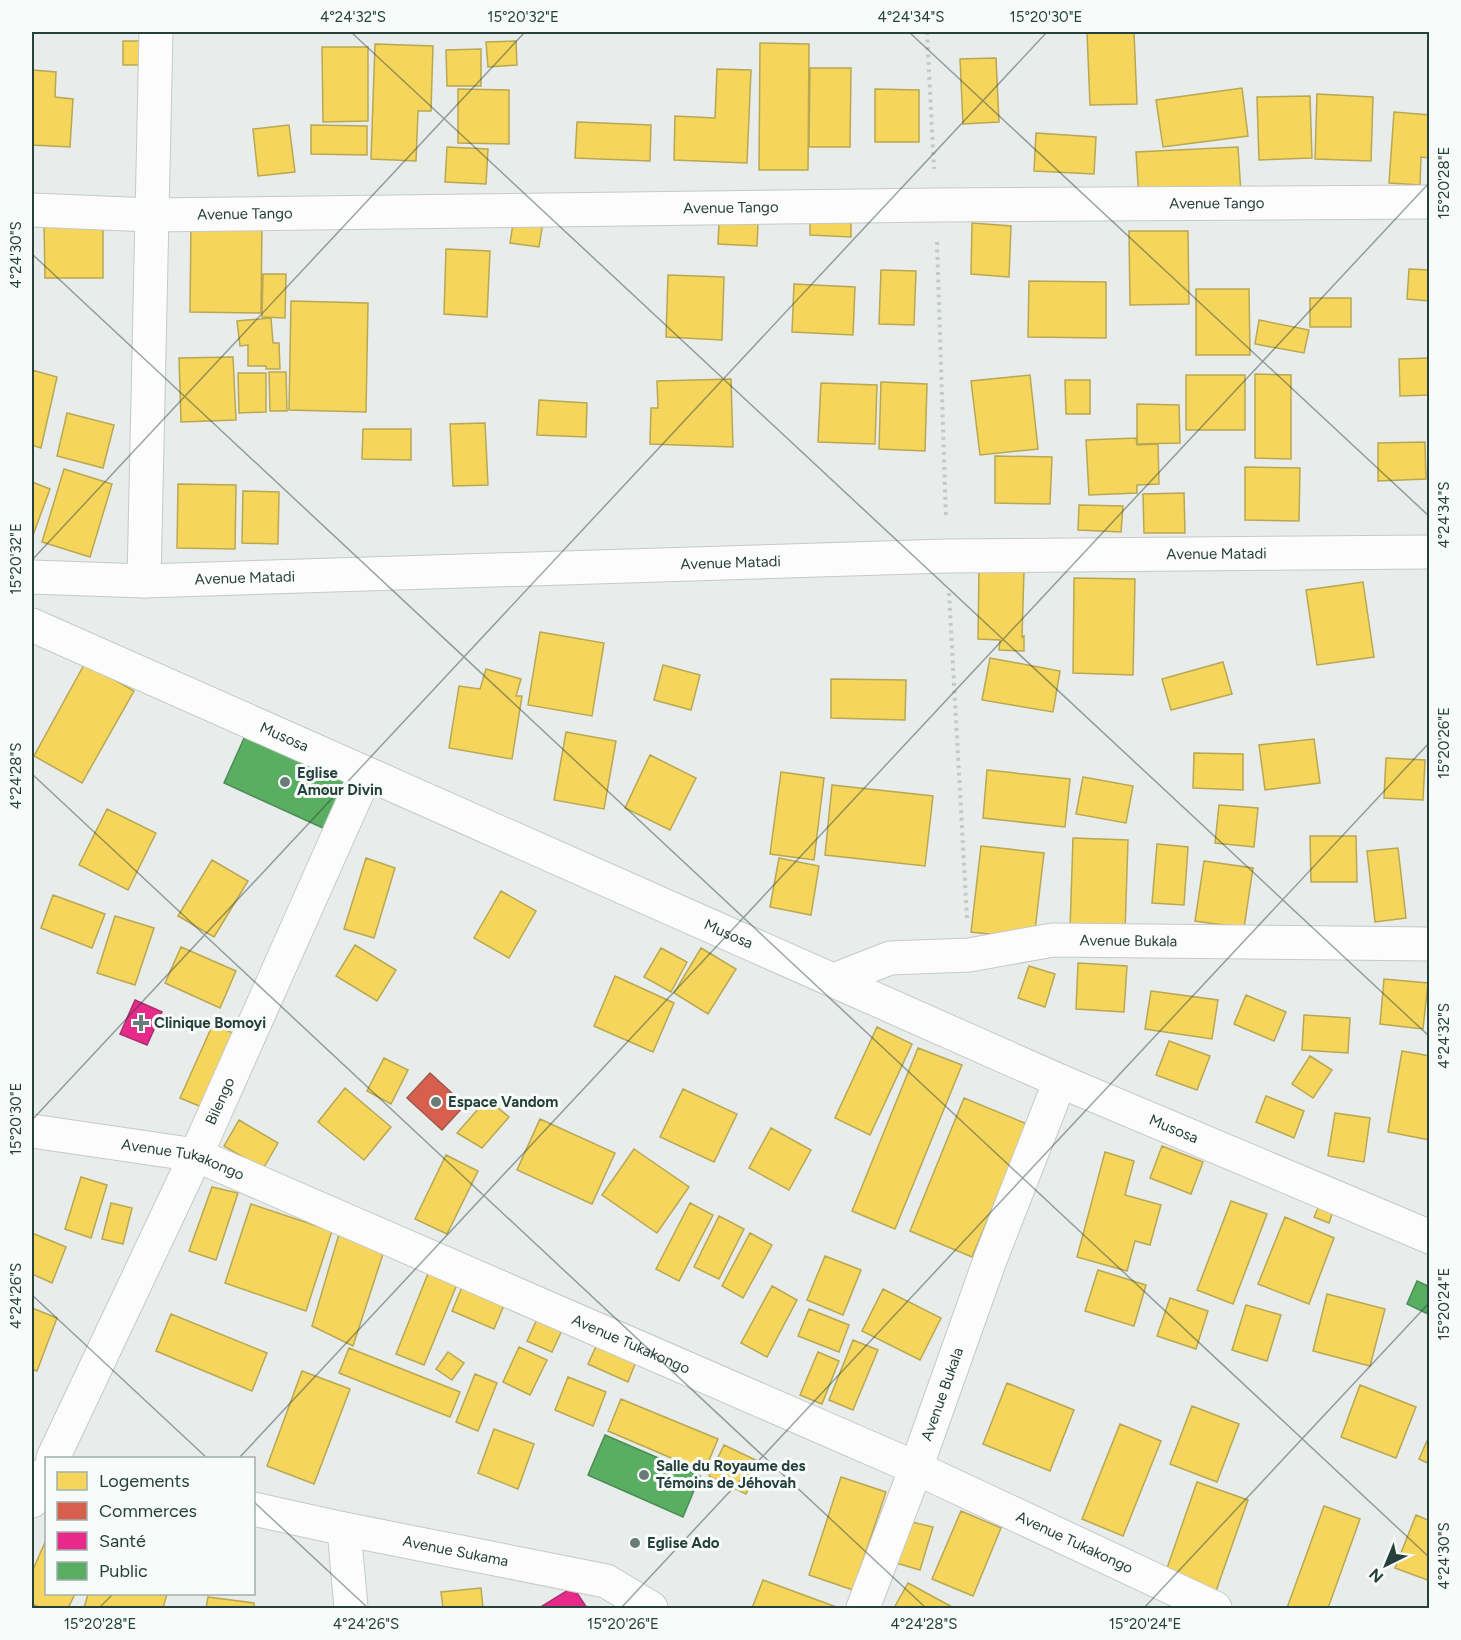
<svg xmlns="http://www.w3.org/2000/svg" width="1461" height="1640" font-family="Figtree,sans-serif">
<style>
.homes{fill:#f6d55c;stroke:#b8a852;stroke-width:1.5}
.shops{fill:#d6604d;stroke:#a15648;stroke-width:1.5}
.health{fill:#e7298a;stroke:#ad3072;stroke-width:1.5}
.public{fill:#5aae61;stroke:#4a8d56;stroke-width:1.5}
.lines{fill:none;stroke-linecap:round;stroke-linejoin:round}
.minor-casing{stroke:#c5c9c8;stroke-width:35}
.path{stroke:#c3cbca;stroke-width:4;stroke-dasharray:3 4.5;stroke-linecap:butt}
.minor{stroke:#fcfcfc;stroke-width:33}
.ticks{fill:none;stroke:#26403b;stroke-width:1.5;stroke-opacity:0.45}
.poi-dot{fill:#6a7c78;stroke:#f7fbf9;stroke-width:2}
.labels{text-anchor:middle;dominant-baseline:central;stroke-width:6;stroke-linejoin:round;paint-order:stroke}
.street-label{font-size:15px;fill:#26403b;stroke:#f7fbf9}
.poi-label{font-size:15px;font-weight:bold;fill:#26403b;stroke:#f7fbf9;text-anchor:start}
.neatline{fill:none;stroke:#26403b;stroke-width:2}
.ticks-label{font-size:15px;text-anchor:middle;fill:#26403b}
</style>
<rect width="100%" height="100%" fill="#e8ecea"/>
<!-- homes -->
<path class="homes" d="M 1087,32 L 1134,32 L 1137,104 L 1090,105 Z
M 123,41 L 148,41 L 147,65 L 123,65 Z
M 516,41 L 517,65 L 488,67 L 486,42 Z
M 760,43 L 809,44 L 808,170 L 759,170 Z
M 375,44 L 433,46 L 431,111 L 418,111 L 416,161 L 371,159 Z
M 322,47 L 368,47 L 368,121 L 323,122 Z
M 481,49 L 481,86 L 447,86 L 446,50 Z
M 996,58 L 999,122 L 963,124 L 960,59 Z
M 810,68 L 851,68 L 850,147 L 809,147 Z
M 717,69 L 751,70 L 747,163 L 674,160 L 675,116 L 715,118 Z
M 32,70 L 56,72 L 55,97 L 73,99 L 70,147 L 32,145 Z
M 1242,88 L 1248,136 L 1163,147 L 1156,100 Z
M 458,89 L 509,90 L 509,144 L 458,143 Z
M 875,89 L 919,90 L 919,142 L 875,142 Z
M 1317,94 L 1373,97 L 1371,161 L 1315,159 Z
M 1310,96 L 1312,158 L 1259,160 L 1257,97 Z
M 1394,112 L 1430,115 L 1430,158 L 1421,157 L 1420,185 L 1389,183 Z
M 577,122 L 651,125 L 650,161 L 575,158 Z
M 289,125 L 295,172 L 258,176 L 253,129 Z
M 311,125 L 367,126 L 367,155 L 311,154 Z
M 1036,133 L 1096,137 L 1094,174 L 1034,171 Z
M 447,147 L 488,149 L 486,184 L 445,182 Z
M 1238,147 L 1241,194 L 1139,198 L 1136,152 Z
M 810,214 L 851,216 L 851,237 L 810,235 Z
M 514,217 L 543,222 L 539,247 L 510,243 Z
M 191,221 L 262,222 L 261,313 L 190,312 Z
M 103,222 L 103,278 L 45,278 L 44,223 Z
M 719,223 L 758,224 L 757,246 L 718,244 Z
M 972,223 L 1011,226 L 1009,277 L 971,274 Z
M 1129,231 L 1188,231 L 1189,304 L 1130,305 Z
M 446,249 L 490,251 L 487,317 L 444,314 Z
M 1409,269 L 1430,270 L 1430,301 L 1407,299 Z
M 881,270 L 916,271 L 914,325 L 879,324 Z
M 263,274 L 286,274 L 285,318 L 262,317 Z
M 668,275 L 724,277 L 722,340 L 666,337 Z
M 1029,281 L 1106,282 L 1106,338 L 1028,337 Z
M 794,284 L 855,287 L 853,335 L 792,332 Z
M 1196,289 L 1249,289 L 1250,355 L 1196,355 Z
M 1310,298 L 1351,298 L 1351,327 L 1310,327 Z
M 291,301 L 368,303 L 366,412 L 289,410 Z
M 271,318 L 273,343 L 279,343 L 280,369 L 266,369 L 266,366 L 248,366 L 248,345 L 240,346 L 237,321 Z
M 1259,320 L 1309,330 L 1304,353 L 1255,344 Z
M 233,357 L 236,420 L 181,422 L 179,358 Z
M 1430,358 L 1430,395 L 1400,396 L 1399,359 Z
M 32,370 L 57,377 L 41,448 L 32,445 Z
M 269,372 L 286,372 L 287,411 L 270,411 Z
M 238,373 L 266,373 L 266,412 L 239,413 Z
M 1255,374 L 1291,375 L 1291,459 L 1255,458 Z
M 1030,375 L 1038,449 L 980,455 L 971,381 Z
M 1186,375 L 1245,375 L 1245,430 L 1186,430 Z
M 731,379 L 733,447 L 650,444 L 651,408 L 658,408 L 657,381 Z
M 1065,380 L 1090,380 L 1090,414 L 1066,414 Z
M 881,382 L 927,384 L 925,451 L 879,449 Z
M 821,383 L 877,385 L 875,444 L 818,442 Z
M 539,400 L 587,403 L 586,437 L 537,435 Z
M 1137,404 L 1179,405 L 1180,443 L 1137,444 Z
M 67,413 L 114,425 L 103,468 L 57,456 Z
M 485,423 L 488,485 L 453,486 L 450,424 Z
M 363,429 L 411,429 L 411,460 L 362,459 Z
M 1136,438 L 1137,445 L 1158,444 L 1159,484 L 1137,485 L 1137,493 L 1089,495 L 1086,440 Z
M 1425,442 L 1426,479 L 1378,481 L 1378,443 Z
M 995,456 L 1052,457 L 1050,504 L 995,503 Z
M 1245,467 L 1300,468 L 1299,521 L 1245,520 Z
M 64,469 L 112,484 L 90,557 L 42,542 Z
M 32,482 L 50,489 L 32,538 Z
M 178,484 L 236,485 L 235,549 L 177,548 Z
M 243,491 L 279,492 L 278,544 L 242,543 Z
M 1184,493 L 1185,533 L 1144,533 L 1143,494 Z
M 1079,505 L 1123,506 L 1121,532 L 1078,530 Z
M 979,569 L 1024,571 L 1022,637 L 1024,636 L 1024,651 L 999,650 L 1000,640 L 978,639 Z
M 1074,578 L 1135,579 L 1133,675 L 1073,673 Z
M 1363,582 L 1374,657 L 1317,665 L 1306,590 Z
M 540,632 L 604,643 L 592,716 L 528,705 Z
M 990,658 L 1060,671 L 1053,712 L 982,700 Z
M 1223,662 L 1232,694 L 1171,710 L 1162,679 Z
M 85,663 L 134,691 L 82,783 L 34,756 Z
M 663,665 L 700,675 L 691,710 L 654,700 Z
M 486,669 L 521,679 L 516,696 L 522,696 L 512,759 L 449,748 L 459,686 L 480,689 Z
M 831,679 L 906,680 L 905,720 L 831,718 Z
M 566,732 L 616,741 L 604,809 L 554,800 Z
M 1314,739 L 1320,783 L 1265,790 L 1259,745 Z
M 1194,753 L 1243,754 L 1243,790 L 1193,788 Z
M 650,755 L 696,778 L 670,830 L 625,808 Z
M 1386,758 L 1425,760 L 1423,800 L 1384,798 Z
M 987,770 L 1070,779 L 1065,827 L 983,818 Z
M 781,772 L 824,778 L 814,860 L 770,854 Z
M 1083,777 L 1133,786 L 1126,823 L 1076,814 Z
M 832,785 L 933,796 L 925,866 L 825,855 Z
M 1219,805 L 1258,808 L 1254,847 L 1215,843 Z
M 107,809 L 156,833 L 128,890 L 79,865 Z
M 1310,836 L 1356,836 L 1357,882 L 1311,882 Z
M 1073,838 L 1128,840 L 1125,932 L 1070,930 Z
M 1157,844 L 1188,847 L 1184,905 L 1152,903 Z
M 981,846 L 1044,853 L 1034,939 L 971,932 Z
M 1398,848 L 1406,918 L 1375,922 L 1367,851 Z
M 366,858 L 395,868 L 374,938 L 344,929 Z
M 779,858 L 819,866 L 811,915 L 770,907 Z
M 212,860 L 248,881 L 214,937 L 178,916 Z
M 1204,861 L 1253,868 L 1244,928 L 1195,921 Z
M 501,891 L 536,911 L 509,958 L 474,938 Z
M 53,895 L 105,914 L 92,948 L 41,928 Z
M 115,916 L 154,928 L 135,985 L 97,973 Z
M 355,945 L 396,970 L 377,1001 L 336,976 Z
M 181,947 L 236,971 L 220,1008 L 165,983 Z
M 661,948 L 687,962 L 671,992 L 644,977 Z
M 701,948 L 736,969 L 708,1014 L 674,993 Z
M 1078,963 L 1127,966 L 1124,1012 L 1076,1009 Z
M 1029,966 L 1055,974 L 1045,1007 L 1018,998 Z
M 615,976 L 674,1003 L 653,1052 L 594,1026 Z
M 1384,979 L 1428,983 L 1423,1029 L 1380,1024 Z
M 1151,991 L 1218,1000 L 1212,1039 L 1145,1029 Z
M 1246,995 L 1286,1012 L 1274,1041 L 1234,1024 Z
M 1304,1015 L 1350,1018 L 1348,1053 L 1302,1050 Z
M 213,1024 L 237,1035 L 204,1108 L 180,1098 Z
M 877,1027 L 912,1044 L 870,1135 L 835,1118 Z
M 1169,1041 L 1210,1056 L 1197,1090 L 1156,1075 Z
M 918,1048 L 962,1065 L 895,1229 L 852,1211 Z
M 1402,1051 L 1430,1056 L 1430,1140 L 1388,1132 Z
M 1310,1056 L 1332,1070 L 1313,1098 L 1292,1084 Z
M 384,1058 L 408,1070 L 391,1104 L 367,1091 Z
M 345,1088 L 391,1127 L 364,1160 L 318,1122 Z
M 683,1089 L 737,1114 L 714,1162 L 660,1137 Z
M 1266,1096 L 1304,1111 L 1294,1138 L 1256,1122 Z
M 964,1098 L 1027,1124 L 972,1257 L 910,1231 Z
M 487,1099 L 509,1117 L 482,1148 L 457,1133 Z
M 1335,1113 L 1370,1118 L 1364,1162 L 1328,1156 Z
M 540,1119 L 615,1153 L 592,1204 L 517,1170 Z
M 239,1120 L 278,1143 L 263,1169 L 224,1146 Z
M 771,1128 L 811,1150 L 789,1190 L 749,1168 Z
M 1162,1146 L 1203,1162 L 1191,1194 L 1150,1178 Z
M 634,1149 L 689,1187 L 657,1233 L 602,1195 Z
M 1105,1152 L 1134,1161 L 1125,1195 L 1161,1205 L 1150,1245 L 1135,1241 L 1127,1271 L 1077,1257 Z
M 446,1155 L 478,1171 L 447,1234 L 415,1219 Z
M 81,1177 L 107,1185 L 91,1238 L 65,1229 Z
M 212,1187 L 238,1193 L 216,1260 L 189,1251 Z
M 1231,1201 L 1267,1214 L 1233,1304 L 1197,1290 Z
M 111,1203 L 132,1208 L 123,1244 L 102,1239 Z
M 690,1203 L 713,1215 L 679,1281 L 656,1269 Z
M 251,1204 L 332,1231 L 306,1311 L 225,1283 Z
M 1319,1206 L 1333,1211 L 1329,1223 L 1314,1217 Z
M 719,1216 L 744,1229 L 719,1279 L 694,1267 Z
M 1285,1217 L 1334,1238 L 1309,1304 L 1258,1284 Z
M 32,1233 L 66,1247 L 52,1283 L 32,1274 Z
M 750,1233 L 772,1245 L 743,1298 L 722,1286 Z
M 339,1234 L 383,1254 L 353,1346 L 312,1326 Z
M 825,1256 L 861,1270 L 843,1315 L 807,1300 Z
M 431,1266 L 460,1277 L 424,1365 L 396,1354 Z
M 1098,1270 L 1146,1285 L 1134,1326 L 1085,1311 Z
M 465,1280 L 507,1298 L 494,1329 L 452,1311 Z
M 772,1286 L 797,1300 L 767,1357 L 741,1343 Z
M 883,1289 L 941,1318 L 920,1360 L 862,1331 Z
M 1327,1294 L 1385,1309 L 1370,1366 L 1313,1351 Z
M 1170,1298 L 1208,1311 L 1196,1349 L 1157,1336 Z
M 1246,1305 L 1281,1315 L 1267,1361 L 1232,1350 Z
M 32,1308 L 57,1318 L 37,1371 L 32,1369 Z
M 809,1309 L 849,1325 L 839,1352 L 798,1336 Z
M 171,1314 L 267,1353 L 252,1391 L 156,1351 Z
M 538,1317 L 563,1328 L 552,1352 L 527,1341 Z
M 853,1340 L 878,1350 L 853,1410 L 829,1400 Z
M 598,1342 L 637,1359 L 628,1382 L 588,1364 Z
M 519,1347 L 547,1360 L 530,1395 L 503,1382 Z
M 349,1348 L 460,1392 L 450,1417 L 339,1373 Z
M 448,1352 L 464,1363 L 452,1380 L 436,1369 Z
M 818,1352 L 839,1361 L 822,1404 L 800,1395 Z
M 302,1371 L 350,1389 L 314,1484 L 267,1466 Z
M 475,1374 L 497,1383 L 478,1431 L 456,1422 Z
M 568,1377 L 606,1392 L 593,1426 L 555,1410 Z
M 1007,1383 L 1074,1410 L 1050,1471 L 983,1444 Z
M 1360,1385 L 1416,1407 L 1396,1458 L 1341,1437 Z
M 621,1399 L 718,1439 L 704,1472 L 608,1431 Z
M 1192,1406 L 1239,1424 L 1217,1482 L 1170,1464 Z
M 1120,1424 L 1161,1441 L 1123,1536 L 1082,1519 Z
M 494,1429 L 534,1444 L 518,1489 L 478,1473 Z
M 1430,1434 L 1430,1464 L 1419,1459 Z
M 724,1445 L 760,1462 L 746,1494 L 709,1476 Z
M 841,1477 L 886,1492 L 853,1590 L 809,1575 Z
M 1197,1482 L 1248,1500 L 1216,1591 L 1165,1574 Z
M 1324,1506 L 1360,1519 L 1328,1608 L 1287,1608 Z
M 961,1511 L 1001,1528 L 973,1596 L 932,1579 Z
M 1416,1515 L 1430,1521 L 1430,1581 L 1395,1568 Z
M 903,1520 L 933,1527 L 920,1570 L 886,1560 Z
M 46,1540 L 46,1594 L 75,1594 L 68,1608 L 41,1608 L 32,1604 L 32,1572 Z
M 763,1580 L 839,1608 L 752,1608 Z
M 908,1583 L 954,1608 L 894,1608 Z
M 481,1588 L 483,1608 L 443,1608 L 441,1592 Z
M 88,1594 L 167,1594 L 163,1608 L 84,1608 Z
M 208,1597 L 254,1603 L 254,1608 L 206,1608 Z"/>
<!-- shops -->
<path class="shops" d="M 430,1073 L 465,1105 L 442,1130 L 407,1098 Z"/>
<!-- health -->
<path class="health" d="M 135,1000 L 162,1012 L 147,1045 L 120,1034 Z
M 573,1587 L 587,1608 L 539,1608 Z"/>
<!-- public -->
<path class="public" d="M 245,736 L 346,781 L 325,829 L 224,783 Z
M 1417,1281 L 1430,1287 L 1430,1315 L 1407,1304 Z
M 605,1435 L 700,1476 L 683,1517 L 588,1475 Z"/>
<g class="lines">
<defs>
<g id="minor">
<path id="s1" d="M 32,210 L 151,215 L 936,205 L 1430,202"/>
<path id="s2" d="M 32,577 L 144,581 L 947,556 L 1430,552"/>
<path d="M 144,581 L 156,32"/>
<path id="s3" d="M 32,625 L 1060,1081 L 1430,1237"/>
<path id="s4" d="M 834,980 L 890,958 L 969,955 L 1053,940 L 1430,944"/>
<path id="s5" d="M 32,1131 L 196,1155 L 916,1468 L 1215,1608"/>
<path id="s6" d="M 53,1458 L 196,1155 L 366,773"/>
<path d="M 32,1501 L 46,1473"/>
<path id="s7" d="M 254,1509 L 344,1529 L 606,1581 L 651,1608"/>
<path d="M 344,1529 L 351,1608"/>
<path id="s8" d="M 863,1608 L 916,1468 L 990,1260 L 1060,1081"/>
</g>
</defs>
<!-- minor casing -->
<use href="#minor" class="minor-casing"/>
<!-- path -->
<path class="path" d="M 927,32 L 934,169
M 937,242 L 946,519
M 949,593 L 967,918"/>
<!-- minor -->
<use href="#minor" class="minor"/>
</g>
<!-- ticks -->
<path class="ticks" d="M 351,32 L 1430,1037M 909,32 L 1430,517M 32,254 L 1430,1558M 32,560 L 525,32M 32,774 L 926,1608M 32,1120 L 1047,32M 32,1295 L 207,1458M 239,1458 L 1430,182M 254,1502 L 368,1608M 99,1608 L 113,1594M 621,1608 L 1430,742M 1144,1608 L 1430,1302"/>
<!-- markers -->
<g class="poi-dot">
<circle cx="285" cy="782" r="6"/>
<path d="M138 1014h6v6h6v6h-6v6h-6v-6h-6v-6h6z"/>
<circle cx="436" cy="1102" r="6"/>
<circle cx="644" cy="1475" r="6"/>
<circle cx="635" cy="1543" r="6"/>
</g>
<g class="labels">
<!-- street labels -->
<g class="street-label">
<text stroke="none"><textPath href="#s1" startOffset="1185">Avenue Tango</textPath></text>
<text stroke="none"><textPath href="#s1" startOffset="699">Avenue Tango</textPath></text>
<text stroke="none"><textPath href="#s1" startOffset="213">Avenue Tango</textPath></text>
<text stroke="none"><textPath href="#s2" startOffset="1185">Avenue Matadi</textPath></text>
<text stroke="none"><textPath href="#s2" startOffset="699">Avenue Matadi</textPath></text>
<text stroke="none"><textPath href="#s2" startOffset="213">Avenue Matadi</textPath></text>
<text stroke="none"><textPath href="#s3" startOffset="276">Musosa</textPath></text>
<text stroke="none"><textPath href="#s3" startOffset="762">Musosa</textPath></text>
<text stroke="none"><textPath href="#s4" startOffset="300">Avenue Bukala</textPath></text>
<text stroke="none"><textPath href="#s6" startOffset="394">Bilengo</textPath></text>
<text stroke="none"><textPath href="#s3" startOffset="1248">Musosa</textPath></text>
<text stroke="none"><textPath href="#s5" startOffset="154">Avenue Tukakongo</textPath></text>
<text stroke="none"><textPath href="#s5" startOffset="640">Avenue Tukakongo</textPath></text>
<text stroke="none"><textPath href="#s8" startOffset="228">Avenue Bukala</textPath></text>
<text stroke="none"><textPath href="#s5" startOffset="1126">Avenue Tukakongo</textPath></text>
<text stroke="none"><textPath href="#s7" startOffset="206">Avenue Sukama</textPath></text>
</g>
<!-- poi labels -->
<g class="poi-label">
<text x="297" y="773">Eglise<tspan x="297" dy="17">Amour Divin</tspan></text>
<text x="154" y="1023">Clinique Bomoyi</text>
<text x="448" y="1102">Espace Vandom</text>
<text x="656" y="1466">Salle du Royaume des<tspan x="656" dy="17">Témoins de Jéhovah</tspan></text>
<text x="647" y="1543">Eglise Ado</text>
</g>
</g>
<!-- border -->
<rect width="1461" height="1640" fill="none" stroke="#f7fbf9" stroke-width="66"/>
<!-- legend -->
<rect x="45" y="1457" width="210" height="138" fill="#f7fbf9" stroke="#a3b0ad" stroke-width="1.5"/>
<rect x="57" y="1472" width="30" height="18" fill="#f6d55c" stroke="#a3b0ad" stroke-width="1.5"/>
<text x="99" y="1487" font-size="18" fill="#26403b">Logements</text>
<rect x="57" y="1502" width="30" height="18" fill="#d6604d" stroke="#a3b0ad" stroke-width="1.5"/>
<text x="99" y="1517" font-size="18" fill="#26403b">Commerces</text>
<rect x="57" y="1532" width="30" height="18" fill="#e7298a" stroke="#a3b0ad" stroke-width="1.5"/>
<text x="99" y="1547" font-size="18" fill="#26403b">Santé</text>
<rect x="57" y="1562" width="30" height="18" fill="#5aae61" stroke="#a3b0ad" stroke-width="1.5"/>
<text x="99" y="1577" font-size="18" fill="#26403b">Public</text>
<!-- north arrow -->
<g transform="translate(1386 1565) rotate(223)" stroke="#f7fbf9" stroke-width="4.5" paint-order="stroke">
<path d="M0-4.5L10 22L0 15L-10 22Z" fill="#26403b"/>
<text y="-9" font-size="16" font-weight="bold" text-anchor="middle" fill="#26403b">N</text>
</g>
<rect x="33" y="33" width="1395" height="1574" class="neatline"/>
<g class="ticks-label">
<text x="353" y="22">4°24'32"S</text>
<text x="523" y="22">15°20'32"E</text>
<text x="911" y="22">4°24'34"S</text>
<text x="1046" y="22">15°20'30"E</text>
<text transform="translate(1444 183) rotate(-90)" y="5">15°20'28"E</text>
<text transform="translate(16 255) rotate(-90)" y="5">4°24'30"S</text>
<text transform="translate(1444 515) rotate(-90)" y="5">4°24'34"S</text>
<text transform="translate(16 559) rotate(-90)" y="5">15°20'32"E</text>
<text transform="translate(1444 743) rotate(-90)" y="5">15°20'26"E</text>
<text transform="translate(16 776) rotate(-90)" y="5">4°24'28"S</text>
<text transform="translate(1444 1036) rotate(-90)" y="5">4°24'32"S</text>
<text transform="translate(16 1119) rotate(-90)" y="5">15°20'30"E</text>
<text transform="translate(16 1296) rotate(-90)" y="5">4°24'26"S</text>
<text transform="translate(1444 1304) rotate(-90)" y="5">15°20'24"E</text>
<text transform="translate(1444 1556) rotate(-90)" y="5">4°24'30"S</text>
<text x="100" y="1629">15°20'28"E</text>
<text x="366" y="1629">4°24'26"S</text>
<text x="623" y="1629">15°20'26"E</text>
<text x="924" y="1629">4°24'28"S</text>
<text x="1145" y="1629">15°20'24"E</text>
</g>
</svg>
